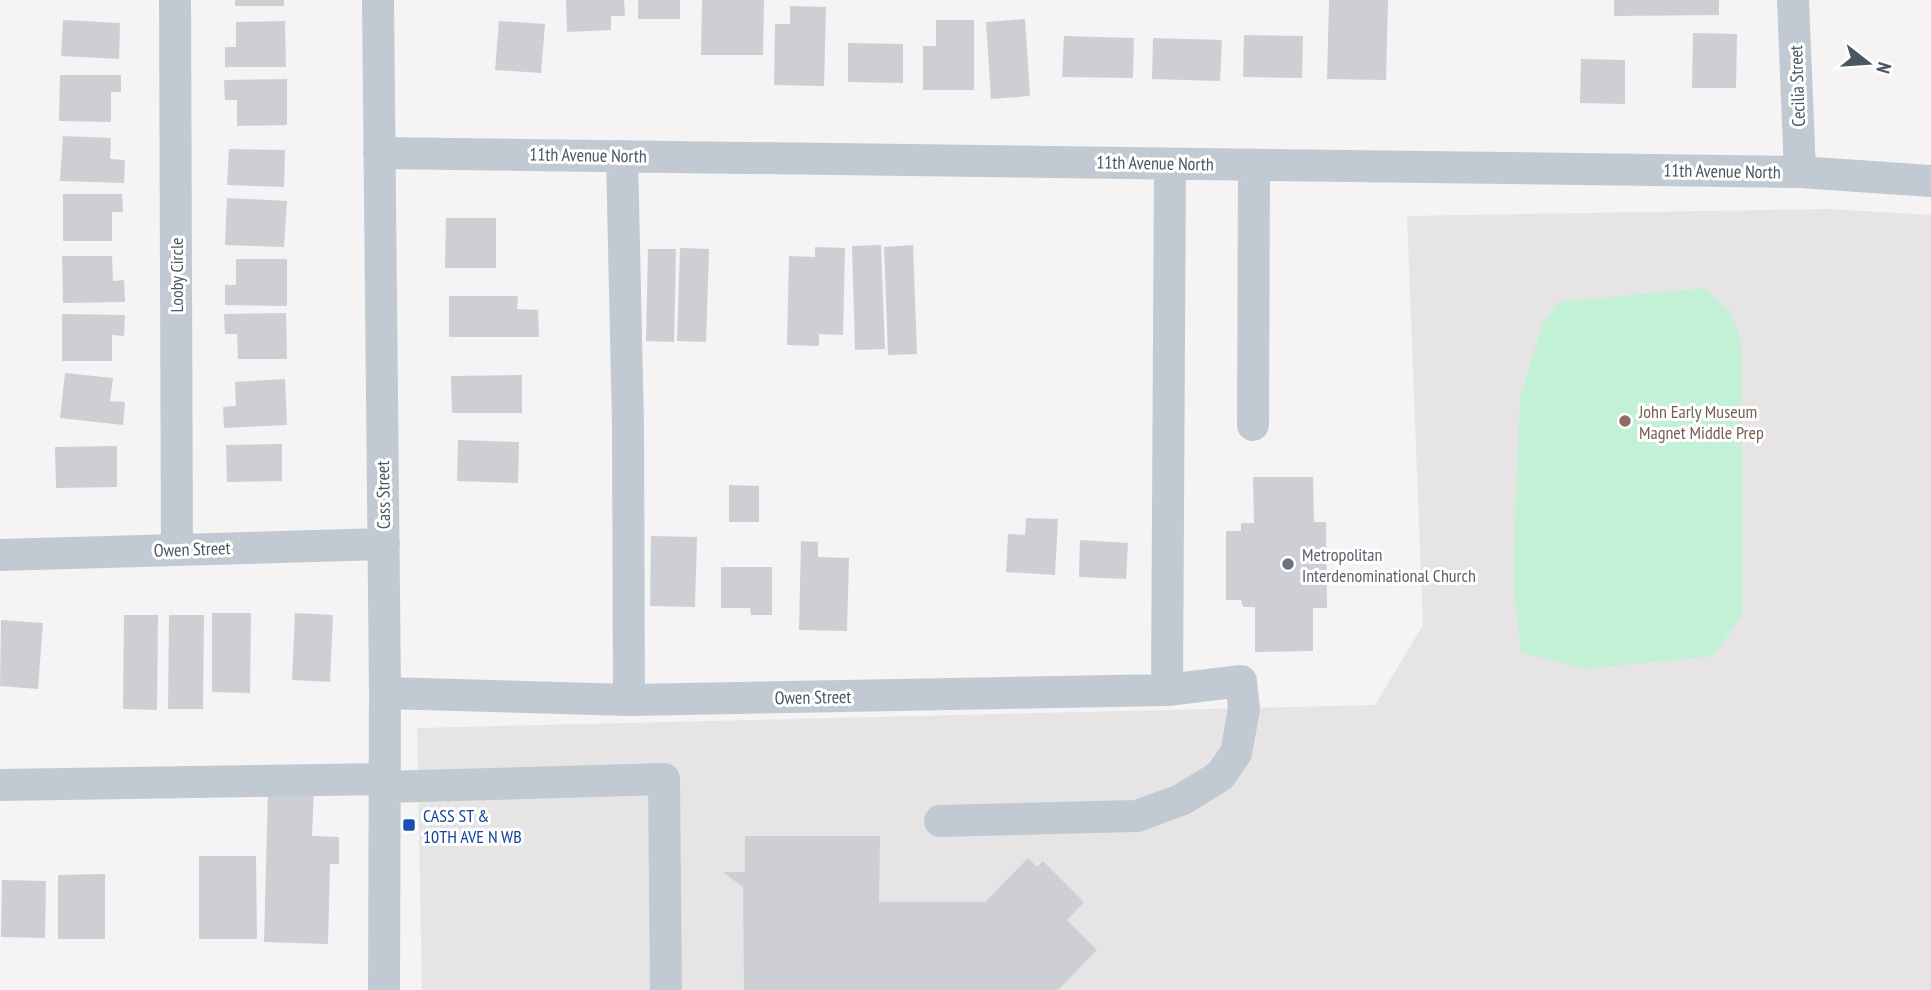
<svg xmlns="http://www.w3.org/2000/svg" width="1931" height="990" font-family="'PT Sans Narrow',sans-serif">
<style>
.education{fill:#e6e4e5}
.green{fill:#c3f1d5}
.building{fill:#cdcfd5}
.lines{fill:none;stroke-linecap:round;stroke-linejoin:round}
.minor{stroke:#c1cad2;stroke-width:32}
.education-dot{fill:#8d6e63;stroke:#fff;stroke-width:2.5}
.worship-dot{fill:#6b7280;stroke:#fff;stroke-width:2.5}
.transit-dot{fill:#1a4fb4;stroke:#fff;stroke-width:2.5}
.labels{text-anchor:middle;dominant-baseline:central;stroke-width:6;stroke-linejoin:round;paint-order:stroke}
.street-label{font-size:18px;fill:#4a5661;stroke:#fff}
.education-label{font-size:18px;fill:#785e54;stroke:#fff;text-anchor:start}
.worship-label{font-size:18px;fill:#5b616d;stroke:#fff;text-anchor:start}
.transit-label{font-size:18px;fill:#164399;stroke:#fff;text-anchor:start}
</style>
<rect width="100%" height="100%" fill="#f5f3f3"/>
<!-- education -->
<path class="education" d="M 1830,209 L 1931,215 L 1931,990 L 422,990 L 417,728 L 1375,705 L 1423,625 L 1407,216 Z"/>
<!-- green -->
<path class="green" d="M 1704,288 L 1730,311 L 1741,339 L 1743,614 L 1713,656 L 1584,669 L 1521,652 L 1513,578 L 1520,398 L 1542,325 L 1558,302 Z"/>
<!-- building -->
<path class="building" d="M 235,0 L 284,0 L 284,6 L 235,6 Z
M 566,0 L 624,0 L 625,16 L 611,16 L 611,30 L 567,32 Z
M 638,0 L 680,0 L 680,19 L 638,19 Z
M 702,0 L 764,0 L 763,55 L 701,55 Z
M 1329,0 L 1388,0 L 1386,80 L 1327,79 Z
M 1614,0 L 1719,0 L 1719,15 L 1614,16 Z
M 790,6 L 826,7 L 824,86 L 774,85 L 775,24 L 790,24 Z
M 1025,19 L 1030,96 L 991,99 L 986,22 Z
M 63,20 L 120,23 L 119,59 L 61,56 Z
M 936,20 L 974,20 L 974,90 L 923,90 L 923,46 L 936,46 Z
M 285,21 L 286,67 L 225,67 L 225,47 L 236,47 L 236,22 Z
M 499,21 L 545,24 L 541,73 L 495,70 Z
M 1693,33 L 1737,34 L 1736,88 L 1692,88 Z
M 1244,35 L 1303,36 L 1302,78 L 1243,77 Z
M 1064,36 L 1134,38 L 1133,78 L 1062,77 Z
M 1153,38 L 1222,40 L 1220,81 L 1152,79 Z
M 848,43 L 903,44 L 903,83 L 848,82 Z
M 1581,59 L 1625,60 L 1625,104 L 1580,103 Z
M 60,75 L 121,75 L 121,92 L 111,92 L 111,122 L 59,121 Z
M 287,79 L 287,125 L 237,126 L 237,100 L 225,100 L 224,80 Z
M 63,136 L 111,138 L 110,159 L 125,160 L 124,183 L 60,181 Z
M 229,149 L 285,150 L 284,187 L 227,185 Z
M 63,194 L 122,194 L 123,212 L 112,212 L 112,241 L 63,241 Z
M 227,198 L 287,201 L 284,247 L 225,245 Z
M 446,218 L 496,218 L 496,268 L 445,268 Z
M 881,245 L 885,349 L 855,350 L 852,246 Z
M 913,245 L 917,354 L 888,355 L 884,247 Z
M 815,247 L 845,248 L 843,335 L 819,334 L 819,346 L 787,345 L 789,256 L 815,257 Z
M 680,248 L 709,249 L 706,342 L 677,341 Z
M 648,249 L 676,249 L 674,342 L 646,341 Z
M 62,256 L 112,256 L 113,281 L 124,280 L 125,302 L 63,303 Z
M 236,259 L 287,259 L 287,306 L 225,305 L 225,285 L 236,285 Z
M 449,296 L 518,296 L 517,309 L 538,310 L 539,337 L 449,337 Z
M 286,313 L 287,359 L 238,359 L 237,334 L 225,334 L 224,314 Z
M 62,314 L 125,315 L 124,336 L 112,335 L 112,361 L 62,361 Z
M 65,373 L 113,378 L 110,401 L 125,402 L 123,425 L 60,418 Z
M 522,375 L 522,413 L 452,413 L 451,376 Z
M 285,379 L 287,425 L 224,428 L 223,407 L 236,406 L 235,382 Z
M 458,440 L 519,442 L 518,483 L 457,481 Z
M 282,444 L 282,481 L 227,482 L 226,445 Z
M 117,446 L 117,487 L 56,488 L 55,447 Z
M 1253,477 L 1313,477 L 1314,522 L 1326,522 L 1327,608 L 1313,608 L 1313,651 L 1255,652 L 1255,607 L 1243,607 L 1241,600 L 1226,600 L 1226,531 L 1241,531 L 1241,523 L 1254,523 Z
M 729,485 L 759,486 L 759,522 L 729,522 Z
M 1026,518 L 1058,519 L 1055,575 L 1006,572 L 1008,534 L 1025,535 Z
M 651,536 L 697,537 L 695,607 L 650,606 Z
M 1080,540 L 1128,543 L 1126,579 L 1079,577 Z
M 801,541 L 818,542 L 818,557 L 849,558 L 847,631 L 799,630 Z
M 721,567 L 772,567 L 772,615 L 751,615 L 750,608 L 721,608 Z
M 212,613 L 251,613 L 250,693 L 212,692 Z
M 295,613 L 333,615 L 330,682 L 292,680 Z
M 124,615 L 158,615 L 157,710 L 123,709 Z
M 169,615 L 204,615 L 203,709 L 168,709 Z
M 1,620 L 43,623 L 38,689 L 0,686 Z
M 268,789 L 314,790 L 312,836 L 339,837 L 339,864 L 330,864 L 328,944 L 264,942 Z
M 745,836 L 880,836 L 879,902 L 985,902 L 1028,858 L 1037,867 L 1043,861 L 1084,902 L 1067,920 L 1097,950 L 1058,990 L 744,990 L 743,887 L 723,872 L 745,872 Z
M 199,856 L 256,856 L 257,939 L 199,939 Z
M 105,874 L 105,939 L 58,939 L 58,875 Z
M 2,880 L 46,881 L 45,938 L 1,937 Z"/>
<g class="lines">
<!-- minor -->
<path class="minor" d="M 175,0 L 177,550
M 378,0 L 385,693 L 384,990
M 1793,0 L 1800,172
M 379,153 L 1800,172 L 1931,181
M 622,156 L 628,425 L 629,700
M 1253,425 L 1254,165
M 0,555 L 384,544
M 1167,690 L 1170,164
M 385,693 L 629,700 L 1167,690 L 1241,681 L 1244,709 L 1236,753 L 1220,776 L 1181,800 L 1137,816 L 940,821
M 0,785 L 384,779
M 384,787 L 664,779 L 666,990"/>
</g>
<!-- markers -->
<circle class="education-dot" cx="1625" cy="421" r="7"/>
<circle class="worship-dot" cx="1288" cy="564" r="7"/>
<rect class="transit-dot" x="402" y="818" width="14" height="14" rx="3.5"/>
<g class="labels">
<!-- street labels -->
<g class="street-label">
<text transform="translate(1797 86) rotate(-92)">Cecilia Street</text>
<text transform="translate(588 155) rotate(1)">11th Avenue North</text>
<text transform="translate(1155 163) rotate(1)">11th Avenue North</text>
<text transform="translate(1722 171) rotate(1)">11th Avenue North</text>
<text transform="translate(176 275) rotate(-90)">Looby Circle</text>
<text transform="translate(383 495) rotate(-91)">Cass Street</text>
<text transform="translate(192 549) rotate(-2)">Owen Street</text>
<text transform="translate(813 697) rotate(-1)">Owen Street</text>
</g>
<!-- education labels -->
<g class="education-label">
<text x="1639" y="411">John Early Museum<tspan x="1639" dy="21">Magnet Middle Prep</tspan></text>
</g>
<!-- worship labels -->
<g class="worship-label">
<text x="1302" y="554">Metropolitan<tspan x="1302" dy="21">Interdenominational Church</tspan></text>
</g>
<!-- transit labels -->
<g class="transit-label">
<text x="423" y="815">CASS ST &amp;<tspan x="423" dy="21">10TH AVE N WB</tspan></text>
</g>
</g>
<!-- north arrow -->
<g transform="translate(1868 63) rotate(107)" stroke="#ffffff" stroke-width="5" paint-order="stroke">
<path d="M0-5L12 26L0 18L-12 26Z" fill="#4a5661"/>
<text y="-10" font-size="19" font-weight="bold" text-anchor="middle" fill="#4a5661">N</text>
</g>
</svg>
